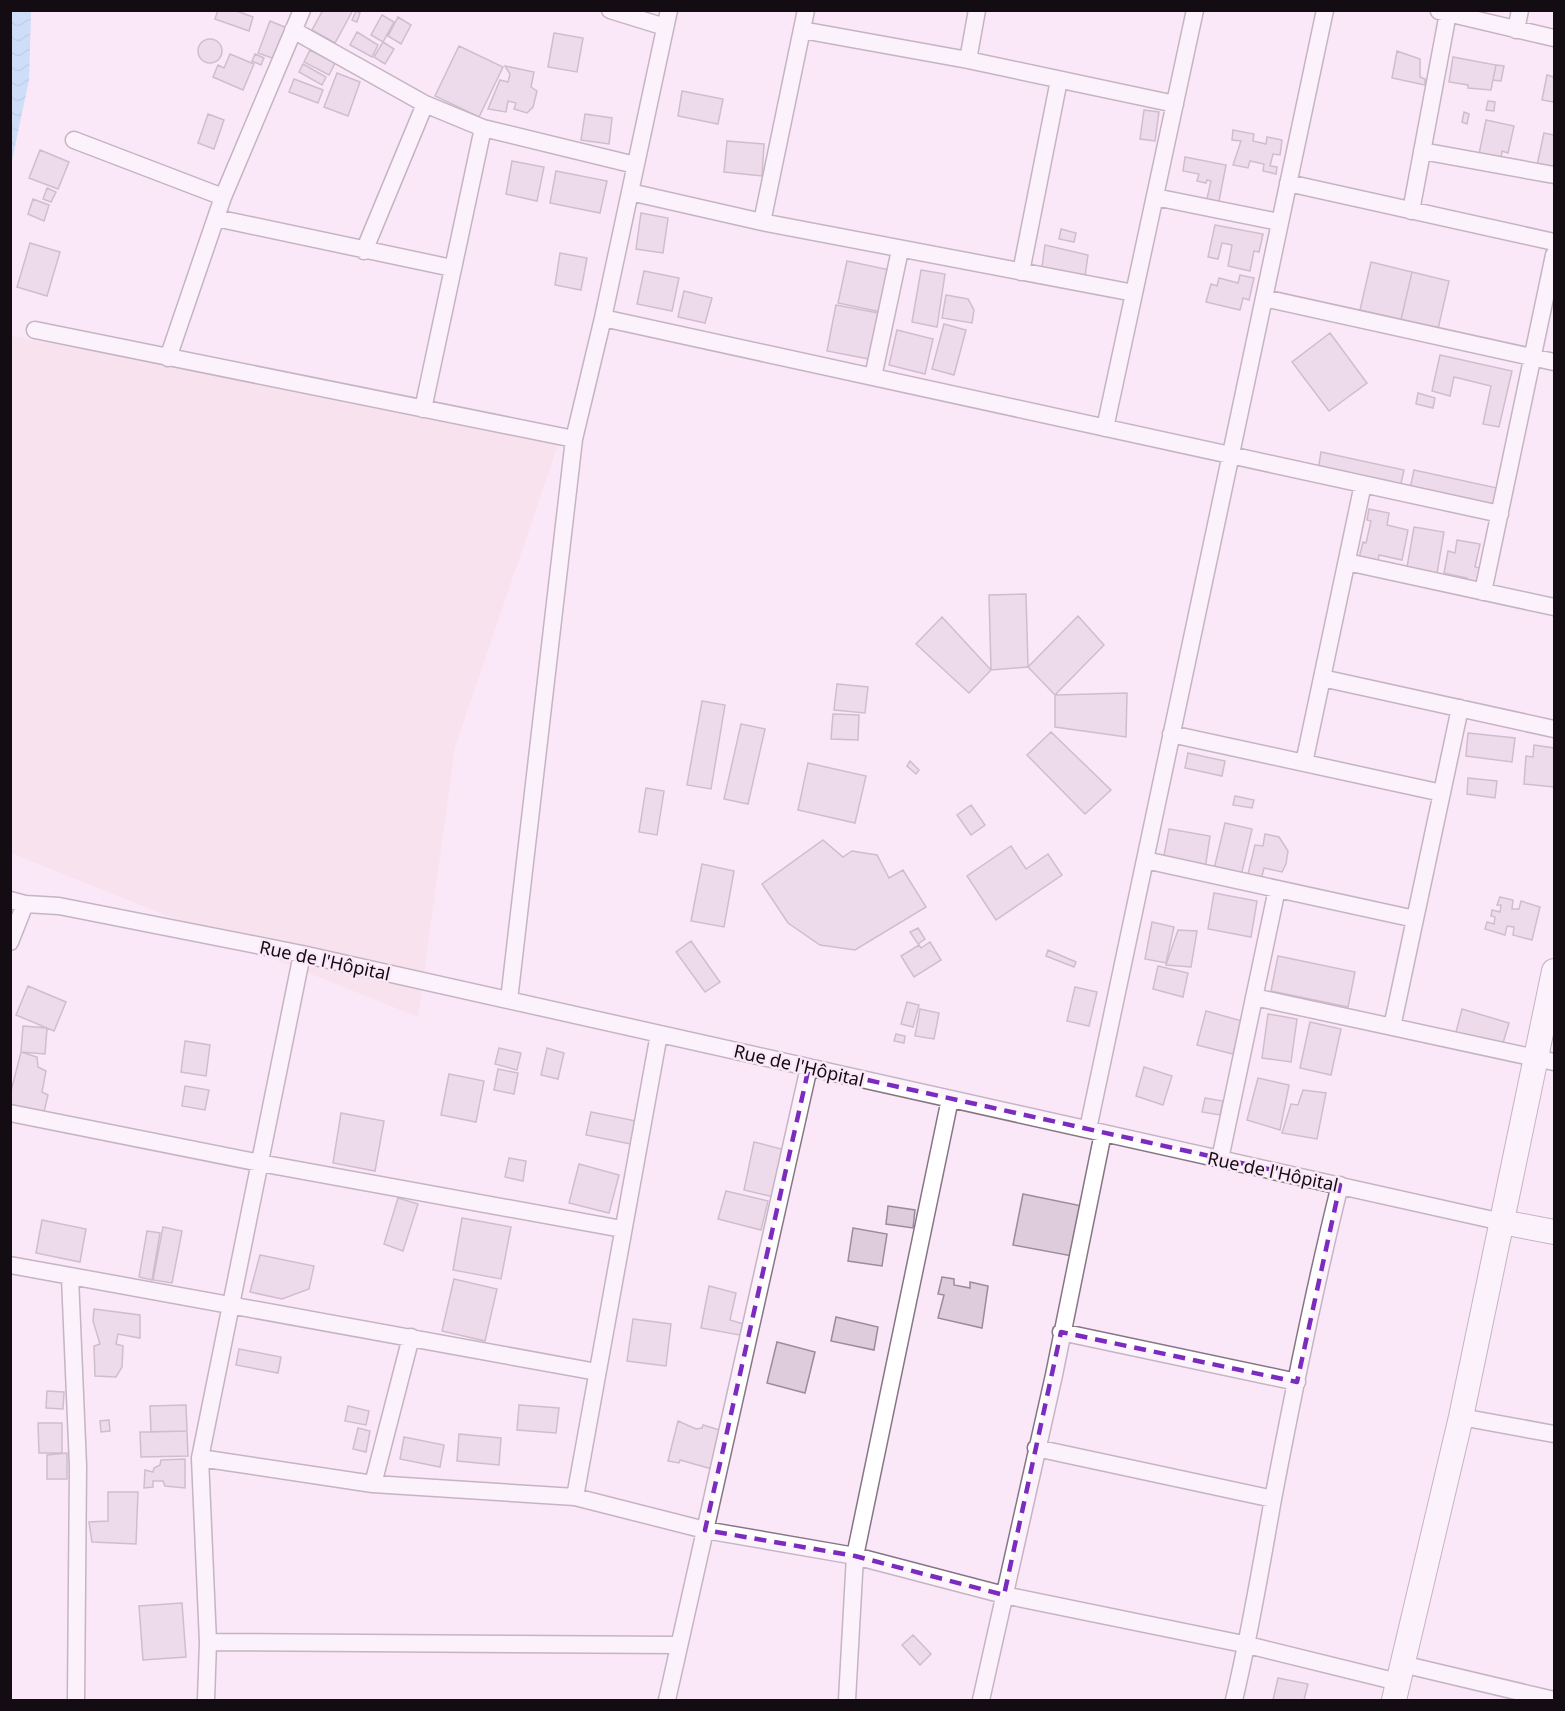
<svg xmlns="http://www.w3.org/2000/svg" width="1565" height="1711" font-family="'Noto Sans',sans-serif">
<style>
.commercial{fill:#f6dce0}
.water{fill:url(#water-waves)}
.building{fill:#deccdd;stroke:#9c8b9b;stroke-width:1.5}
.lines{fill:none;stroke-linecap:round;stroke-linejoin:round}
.street-casing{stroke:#867685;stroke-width:19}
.secondary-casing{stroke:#867685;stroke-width:26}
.street{stroke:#fff;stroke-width:16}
.secondary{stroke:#fff;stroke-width:24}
.marked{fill:none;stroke:#7b2cbf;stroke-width:4.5;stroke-dasharray:12 8;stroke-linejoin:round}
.labels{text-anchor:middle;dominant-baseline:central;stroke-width:5;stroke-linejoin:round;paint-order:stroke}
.street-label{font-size:18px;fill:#130c12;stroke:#fae7f8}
</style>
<defs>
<pattern id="water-waves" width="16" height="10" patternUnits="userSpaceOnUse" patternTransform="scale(1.5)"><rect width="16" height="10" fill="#99d1f8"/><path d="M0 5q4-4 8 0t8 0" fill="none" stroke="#83b2d4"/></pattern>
</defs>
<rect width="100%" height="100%" fill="#fae7f8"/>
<!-- commercial -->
<path class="commercial" d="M 10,336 L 561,436 L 455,747 L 418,1017 L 11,853 Z"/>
<!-- water -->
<path class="water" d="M 11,10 L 31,11 L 29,80 L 11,165 Z"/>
<!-- building -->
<path class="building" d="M 218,10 L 234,10 L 253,17 L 249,31 L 215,19 Z
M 323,10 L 353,10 L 335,43 L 312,30 Z
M 356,11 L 360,13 L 357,22 L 352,20 Z
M 382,15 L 394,22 L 383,42 L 371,35 Z
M 398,17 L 411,25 L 401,44 L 388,36 Z
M 270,21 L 287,28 L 275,59 L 258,53 Z
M 357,32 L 378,45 L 372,57 L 350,45 Z
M 554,33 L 583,38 L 577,72 L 548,67 Z
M198 51a12 12 0 1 1 24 0a12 12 0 1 1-24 0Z
M 383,42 L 394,49 L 385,64 L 374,57 Z
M 459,46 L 503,67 L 479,117 L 435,96 Z
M 310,50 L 335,63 L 329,75 L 304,62 Z
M 1397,51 L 1420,59 L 1420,77 L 1425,79 L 1425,85 L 1392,78 Z
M 230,54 L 254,64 L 243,90 L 213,77 L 218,65 L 224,68 Z
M 255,54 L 264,58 L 261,65 L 252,61 Z
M 1453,57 L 1496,65 L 1491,90 L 1468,88 L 1468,85 L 1449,82 Z
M 303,64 L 326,77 L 322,85 L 299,72 Z
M 1496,65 L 1504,66 L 1501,81 L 1493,80 Z
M 505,66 L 534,72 L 531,87 L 537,91 L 533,107 L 527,113 L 514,109 L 516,103 L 508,101 L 506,112 L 488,109 L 500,80 L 508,82 L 510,74 Z
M 337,73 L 360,82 L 348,116 L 324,107 Z
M 1547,75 L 1554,77 L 1554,102 L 1542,100 Z
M 294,79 L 323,90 L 318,103 L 289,92 Z
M 682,91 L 723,99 L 718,124 L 678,116 Z
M 1488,101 L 1495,102 L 1494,111 L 1486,110 Z
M 1144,110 L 1159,112 L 1155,141 L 1140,139 Z
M 1464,112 L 1469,114 L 1467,124 L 1462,122 Z
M 208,114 L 224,120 L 214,149 L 198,143 Z
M 585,114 L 612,118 L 609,144 L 581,140 Z
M 1486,120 L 1514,126 L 1508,153 L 1502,151 L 1501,159 L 1478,159 Z
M 1233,130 L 1254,134 L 1253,141 L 1266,144 L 1267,137 L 1282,140 L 1280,155 L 1273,154 L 1270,166 L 1277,167 L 1276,174 L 1263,171 L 1264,164 L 1250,161 L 1248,168 L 1233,165 L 1241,141 L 1232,140 Z
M 1544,133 L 1554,135 L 1554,174 L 1536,170 Z
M 727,141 L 764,144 L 762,176 L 724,172 Z
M 40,150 L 69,162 L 58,189 L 29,178 Z
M 1185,157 L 1226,165 L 1218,206 L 1206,203 L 1211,181 L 1207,180 L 1206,183 L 1197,181 L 1199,174 L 1183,171 Z
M 512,161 L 544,167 L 537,201 L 506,194 Z
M 556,171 L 607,181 L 600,213 L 550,203 Z
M 47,188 L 56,192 L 51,202 L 43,199 Z
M 33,199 L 49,205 L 44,221 L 28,214 Z
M 641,213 L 668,218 L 663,253 L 636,249 Z
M 1215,225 L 1263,234 L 1259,252 L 1254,251 L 1250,271 L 1228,266 L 1232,245 L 1222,243 L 1218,259 L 1208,257 Z
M 1061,229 L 1076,233 L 1074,242 L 1059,239 Z
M 30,243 L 60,252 L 47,296 L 17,287 Z
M 1045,245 L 1088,255 L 1084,283 L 1041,274 Z
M 560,253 L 587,258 L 581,290 L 555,285 Z
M 847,261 L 890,270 L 881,312 L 838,303 Z
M 1371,262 L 1412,272 L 1401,320 L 1360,310 Z
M 921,270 L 945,274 L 937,327 L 912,322 Z
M 644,271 L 679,278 L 672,311 L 637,304 Z
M 1412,272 L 1449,281 L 1438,329 L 1401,320 Z
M 1240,275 L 1254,278 L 1249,300 L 1243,298 L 1240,310 L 1206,302 L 1211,284 L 1217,286 L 1219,278 L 1238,283 Z
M 684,291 L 712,298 L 705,323 L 678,317 Z
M 946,295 L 968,299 L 974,310 L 972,323 L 942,318 Z
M 836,305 L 878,313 L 869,359 L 827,351 Z
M 944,324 L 966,330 L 954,375 L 932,369 Z
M 897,330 L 933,339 L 925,374 L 889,365 Z
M 1330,333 L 1367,383 L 1329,411 L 1292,362 Z
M 1440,355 L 1512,371 L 1499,427 L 1483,424 L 1491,386 L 1454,377 L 1450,396 L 1432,391 Z
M 1418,393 L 1435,398 L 1433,408 L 1416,404 Z
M 1321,452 L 1404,470 L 1400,488 L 1318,471 Z
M 1414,470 L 1497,488 L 1493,506 L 1410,489 Z
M 1369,509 L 1389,513 L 1387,525 L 1408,530 L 1402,560 L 1379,555 L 1378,561 L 1359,558 L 1363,542 L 1366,543 L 1371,521 L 1367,520 Z
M 1414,527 L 1444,532 L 1436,579 L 1406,573 Z
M 1457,540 L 1480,544 L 1475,567 L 1486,569 L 1480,588 L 1466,585 L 1467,578 L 1444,573 L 1448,551 L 1455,553 Z
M 1026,594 L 1028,667 L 991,670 L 989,595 Z
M 1078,616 L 1104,645 L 1055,695 L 1028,667 Z
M 942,617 L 991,670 L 969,693 L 916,644 Z
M 837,684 L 868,687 L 865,713 L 834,710 Z
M 1127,693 L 1126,737 L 1055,727 L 1055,695 Z
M 702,701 L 725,705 L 711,789 L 687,785 Z
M 833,714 L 859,715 L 858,740 L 831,739 Z
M 741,724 L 765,729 L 748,804 L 724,799 Z
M 1051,732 L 1111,790 L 1085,814 L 1027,755 Z
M 1468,733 L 1515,738 L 1512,762 L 1466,756 Z
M 1534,745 L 1554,748 L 1554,787 L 1524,784 L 1526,756 L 1533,757 Z
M 1188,753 L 1225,761 L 1222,776 L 1185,768 Z
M 910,761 L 919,770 L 916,774 L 907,766 Z
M 808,763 L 866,776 L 855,823 L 798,810 Z
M 1468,778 L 1497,781 L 1495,798 L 1467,794 Z
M 646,788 L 664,791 L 657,835 L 639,832 Z
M 1235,796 L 1254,800 L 1252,808 L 1233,805 Z
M 971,805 L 985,825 L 971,835 L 957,815 Z
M 1225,823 L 1252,829 L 1241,876 L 1214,869 Z
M 1169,829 L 1210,836 L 1205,869 L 1163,861 Z
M 1265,834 L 1279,837 L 1288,851 L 1286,864 L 1282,872 L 1264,868 L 1261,880 L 1247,878 L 1255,845 L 1263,846 Z
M 823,840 L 843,857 L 852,851 L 877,855 L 889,878 L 903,870 L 926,907 L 855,950 L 820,945 L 788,923 L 762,884 Z
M 1011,846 L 1026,869 L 1048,854 L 1062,875 L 996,920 L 967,876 Z
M 702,864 L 734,871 L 724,927 L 691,921 Z
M 1214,893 L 1257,901 L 1251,937 L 1208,929 Z
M 1500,897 L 1513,900 L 1512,909 L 1519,909 L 1521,901 L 1540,907 L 1532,940 L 1513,935 L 1514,927 L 1507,926 L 1505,935 L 1485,929 L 1487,922 L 1494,924 L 1495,917 L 1491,916 L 1492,910 L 1500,912 L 1501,905 L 1497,905 Z
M 1152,922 L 1174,927 L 1166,963 L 1145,959 Z
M 918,928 L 925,939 L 918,944 L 910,932 Z
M 1178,930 L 1197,931 L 1191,967 L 1166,965 Z
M 691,941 L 720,982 L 705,992 L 676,952 Z
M 930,942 L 941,960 L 914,977 L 901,956 L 919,945 L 921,948 Z
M 1048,950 L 1076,962 L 1074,967 L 1046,956 Z
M 1278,956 L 1355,972 L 1348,1007 L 1271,991 Z
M 1158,966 L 1188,973 L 1183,997 L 1153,989 Z
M 28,986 L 66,1002 L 54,1031 L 16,1015 Z
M 1075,987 L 1097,992 L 1089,1026 L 1067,1021 Z
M 907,1002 L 919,1005 L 913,1027 L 901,1024 Z
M 920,1009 L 939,1013 L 934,1039 L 915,1036 Z
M 1462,1009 L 1509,1023 L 1503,1043 L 1455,1036 Z
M 1206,1011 L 1242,1021 L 1233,1054 L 1197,1045 Z
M 1268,1014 L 1297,1019 L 1291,1062 L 1262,1058 Z
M 1310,1022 L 1341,1029 L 1331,1075 L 1300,1068 Z
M 23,1026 L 47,1028 L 45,1054 L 21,1052 Z
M 896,1034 L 905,1036 L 904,1043 L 894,1041 Z
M 185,1041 L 210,1045 L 206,1076 L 181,1072 Z
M 499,1048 L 521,1053 L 517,1070 L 495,1064 Z
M 547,1048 L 564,1053 L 558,1079 L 541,1075 Z
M 21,1052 L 37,1057 L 38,1067 L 46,1071 L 42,1092 L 48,1095 L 43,1116 L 10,1106 L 10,1095 Z
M 1144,1067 L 1172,1076 L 1163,1105 L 1136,1096 Z
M 498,1069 L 518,1073 L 514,1094 L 494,1090 Z
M 449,1074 L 484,1081 L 476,1122 L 441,1115 Z
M 1258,1078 L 1289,1085 L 1280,1130 L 1247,1120 Z
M 185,1086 L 209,1090 L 205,1110 L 182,1106 Z
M 1303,1090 L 1326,1093 L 1317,1139 L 1282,1133 L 1291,1104 L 1298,1105 Z
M 1205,1098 L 1223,1101 L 1220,1115 L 1202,1112 Z
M 591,1112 L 636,1121 L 631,1144 L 586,1135 Z
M 341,1113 L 384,1121 L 375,1171 L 333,1163 Z
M 754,1142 L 785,1150 L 774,1197 L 744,1190 Z
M 509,1158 L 526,1161 L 523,1181 L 505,1177 Z
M 579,1164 L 619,1175 L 609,1213 L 569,1203 Z
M 726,1191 L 768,1201 L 761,1230 L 718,1219 Z
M 1023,1194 L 1082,1206 L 1072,1256 L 1013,1245 Z
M 398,1198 L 418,1204 L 403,1251 L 384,1244 Z
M 888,1206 L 915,1210 L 913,1228 L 886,1224 Z
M 462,1218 L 511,1227 L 501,1279 L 453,1270 Z
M 42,1220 L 86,1229 L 80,1262 L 36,1253 Z
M 163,1227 L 182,1231 L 172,1283 L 153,1280 Z
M 853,1228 L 887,1234 L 882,1266 L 848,1261 Z
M 147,1231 L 160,1233 L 152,1280 L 139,1277 Z
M 260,1255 L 314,1266 L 309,1289 L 282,1299 L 250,1292 Z
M 942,1277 L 954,1279 L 954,1285 L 970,1288 L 970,1282 L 988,1286 L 982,1328 L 938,1318 L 944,1295 L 938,1294 Z
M 454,1279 L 497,1289 L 485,1341 L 442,1331 Z
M 709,1286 L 736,1293 L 730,1320 L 747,1325 L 745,1336 L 701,1328 Z
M 94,1309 L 140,1315 L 140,1338 L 118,1334 L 116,1344 L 123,1346 L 122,1367 L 116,1377 L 95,1376 L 94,1346 L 100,1344 L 93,1321 Z
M 836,1317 L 878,1327 L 874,1350 L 831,1341 Z
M 633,1319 L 671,1324 L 666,1366 L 627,1361 Z
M 777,1342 L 815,1352 L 805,1393 L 767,1383 Z
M 239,1349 L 281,1357 L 278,1373 L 236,1365 Z
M 47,1391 L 64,1392 L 63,1409 L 46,1408 Z
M 186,1405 L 187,1431 L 151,1432 L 150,1406 Z
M 519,1405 L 559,1408 L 556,1433 L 517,1430 Z
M 348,1406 L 369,1411 L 366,1425 L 345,1421 Z
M 109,1420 L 110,1431 L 101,1432 L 100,1421 Z
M 678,1421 L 696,1429 L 702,1428 L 703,1425 L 723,1431 L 712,1469 L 680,1460 L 679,1463 L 668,1461 Z
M 38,1423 L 62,1423 L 62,1453 L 39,1453 Z
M 358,1428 L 370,1431 L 366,1452 L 353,1449 Z
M 187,1431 L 188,1456 L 141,1457 L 140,1432 Z
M 459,1434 L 501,1438 L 499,1465 L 457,1461 Z
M 404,1437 L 444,1445 L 440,1467 L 400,1459 Z
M 67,1453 L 67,1479 L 47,1479 L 47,1455 Z
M 185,1459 L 185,1488 L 165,1486 L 163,1481 L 153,1481 L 153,1487 L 144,1488 L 145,1470 L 153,1472 L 154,1468 L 160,1465 L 161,1460 Z
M 108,1492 L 138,1492 L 136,1544 L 92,1542 L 89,1522 L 108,1521 Z
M 182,1603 L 186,1657 L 143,1660 L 139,1606 Z
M 913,1635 L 931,1654 L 920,1665 L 902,1645 Z
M 1278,1678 L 1308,1684 L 1304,1700 L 1273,1700 Z"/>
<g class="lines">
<defs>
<path id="street" d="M 610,10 L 665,27
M 1439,11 L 1554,38
M 293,30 L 425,104 L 483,128 L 635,165
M 802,30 L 968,60 L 1175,104
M 1516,30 L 1520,10
M 968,60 L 977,10
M 74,140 L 223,197
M 1422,151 L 1554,175
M 1288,183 L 1554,242
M 630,192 L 762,222 L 1134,293
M 1155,197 L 1279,222
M 1411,211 L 1448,13
M 216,218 L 452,268
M 762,222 L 806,10
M 364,251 L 425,104
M 1021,272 L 1059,80
M 1264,298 L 1554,362
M 603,318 L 1500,514
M 35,330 L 574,439
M 168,358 L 223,197 L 302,10
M 873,377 L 900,250
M 423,409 L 483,128
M 1105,428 L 1195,10
M 1347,562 L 1554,607
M 1483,592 L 1554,255
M 1322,678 L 1554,729
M 1171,734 L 1442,793
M 1304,763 L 1363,484
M 1145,860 L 1415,919
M 10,900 L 25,904
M 10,942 L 25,904 L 59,906 L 302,954 L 1502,1222
M 1254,997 L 1554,1062
M 509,1000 L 574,439 L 603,318 L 669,10
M 1392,1027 L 1460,708
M 10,1113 L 260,1163 L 622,1229
M 1088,1129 L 1325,10
M 1220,1159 L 1277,889
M 10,1265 L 597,1372
M 70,1277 L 78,1466 L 76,1700
M 1061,1332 L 1297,1382
M 1461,1417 L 1554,1434
M 1036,1448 L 1273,1499
M 200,1458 L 373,1484 L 575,1497 L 705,1530 L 855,1556 L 1004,1595 L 1248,1645 L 1398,1682
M 373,1484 L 411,1337
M 575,1497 L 659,1034
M 208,1642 L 679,1645
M 1402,1664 L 1554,1700
M 206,1700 L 208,1642 L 200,1458 L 302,954
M 667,1700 L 809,1067
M 847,1700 L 855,1556 L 950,1099
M 981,1700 L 1054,1375 L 1103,1133
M 1234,1700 C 1250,1634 1261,1566 1273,1499 C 1293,1394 1314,1289 1340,1185"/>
<path id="secondary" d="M 1502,1222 L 1554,1232
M 1394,1700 L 1461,1417 L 1554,971"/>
</defs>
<!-- street casing -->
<use href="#street" class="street-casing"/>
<!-- secondary casing -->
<use href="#secondary" class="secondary-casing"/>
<!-- street -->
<use href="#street" class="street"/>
<!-- secondary -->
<use href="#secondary" class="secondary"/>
</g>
<!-- marked area -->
<path d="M0 0H1565V1711H0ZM 809,1067 L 1340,1185 L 1297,1382 L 1061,1332 L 1004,1595 L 855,1556 L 705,1530 Z" fill="#fae7f8" fill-opacity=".55" fill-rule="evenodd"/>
<path class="marked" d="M 809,1067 L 1340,1185 L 1297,1382 L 1061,1332 L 1004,1595 L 855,1556 L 705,1530 Z"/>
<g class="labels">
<!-- street labels -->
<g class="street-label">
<text transform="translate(325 960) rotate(12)">Rue de l'Hôpital</text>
<text transform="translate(799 1065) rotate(13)">Rue de l'Hôpital</text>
<text transform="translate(1273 1171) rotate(12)">Rue de l'Hôpital</text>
</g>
</g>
<!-- border -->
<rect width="1565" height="1711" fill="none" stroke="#130c12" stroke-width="24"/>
</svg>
